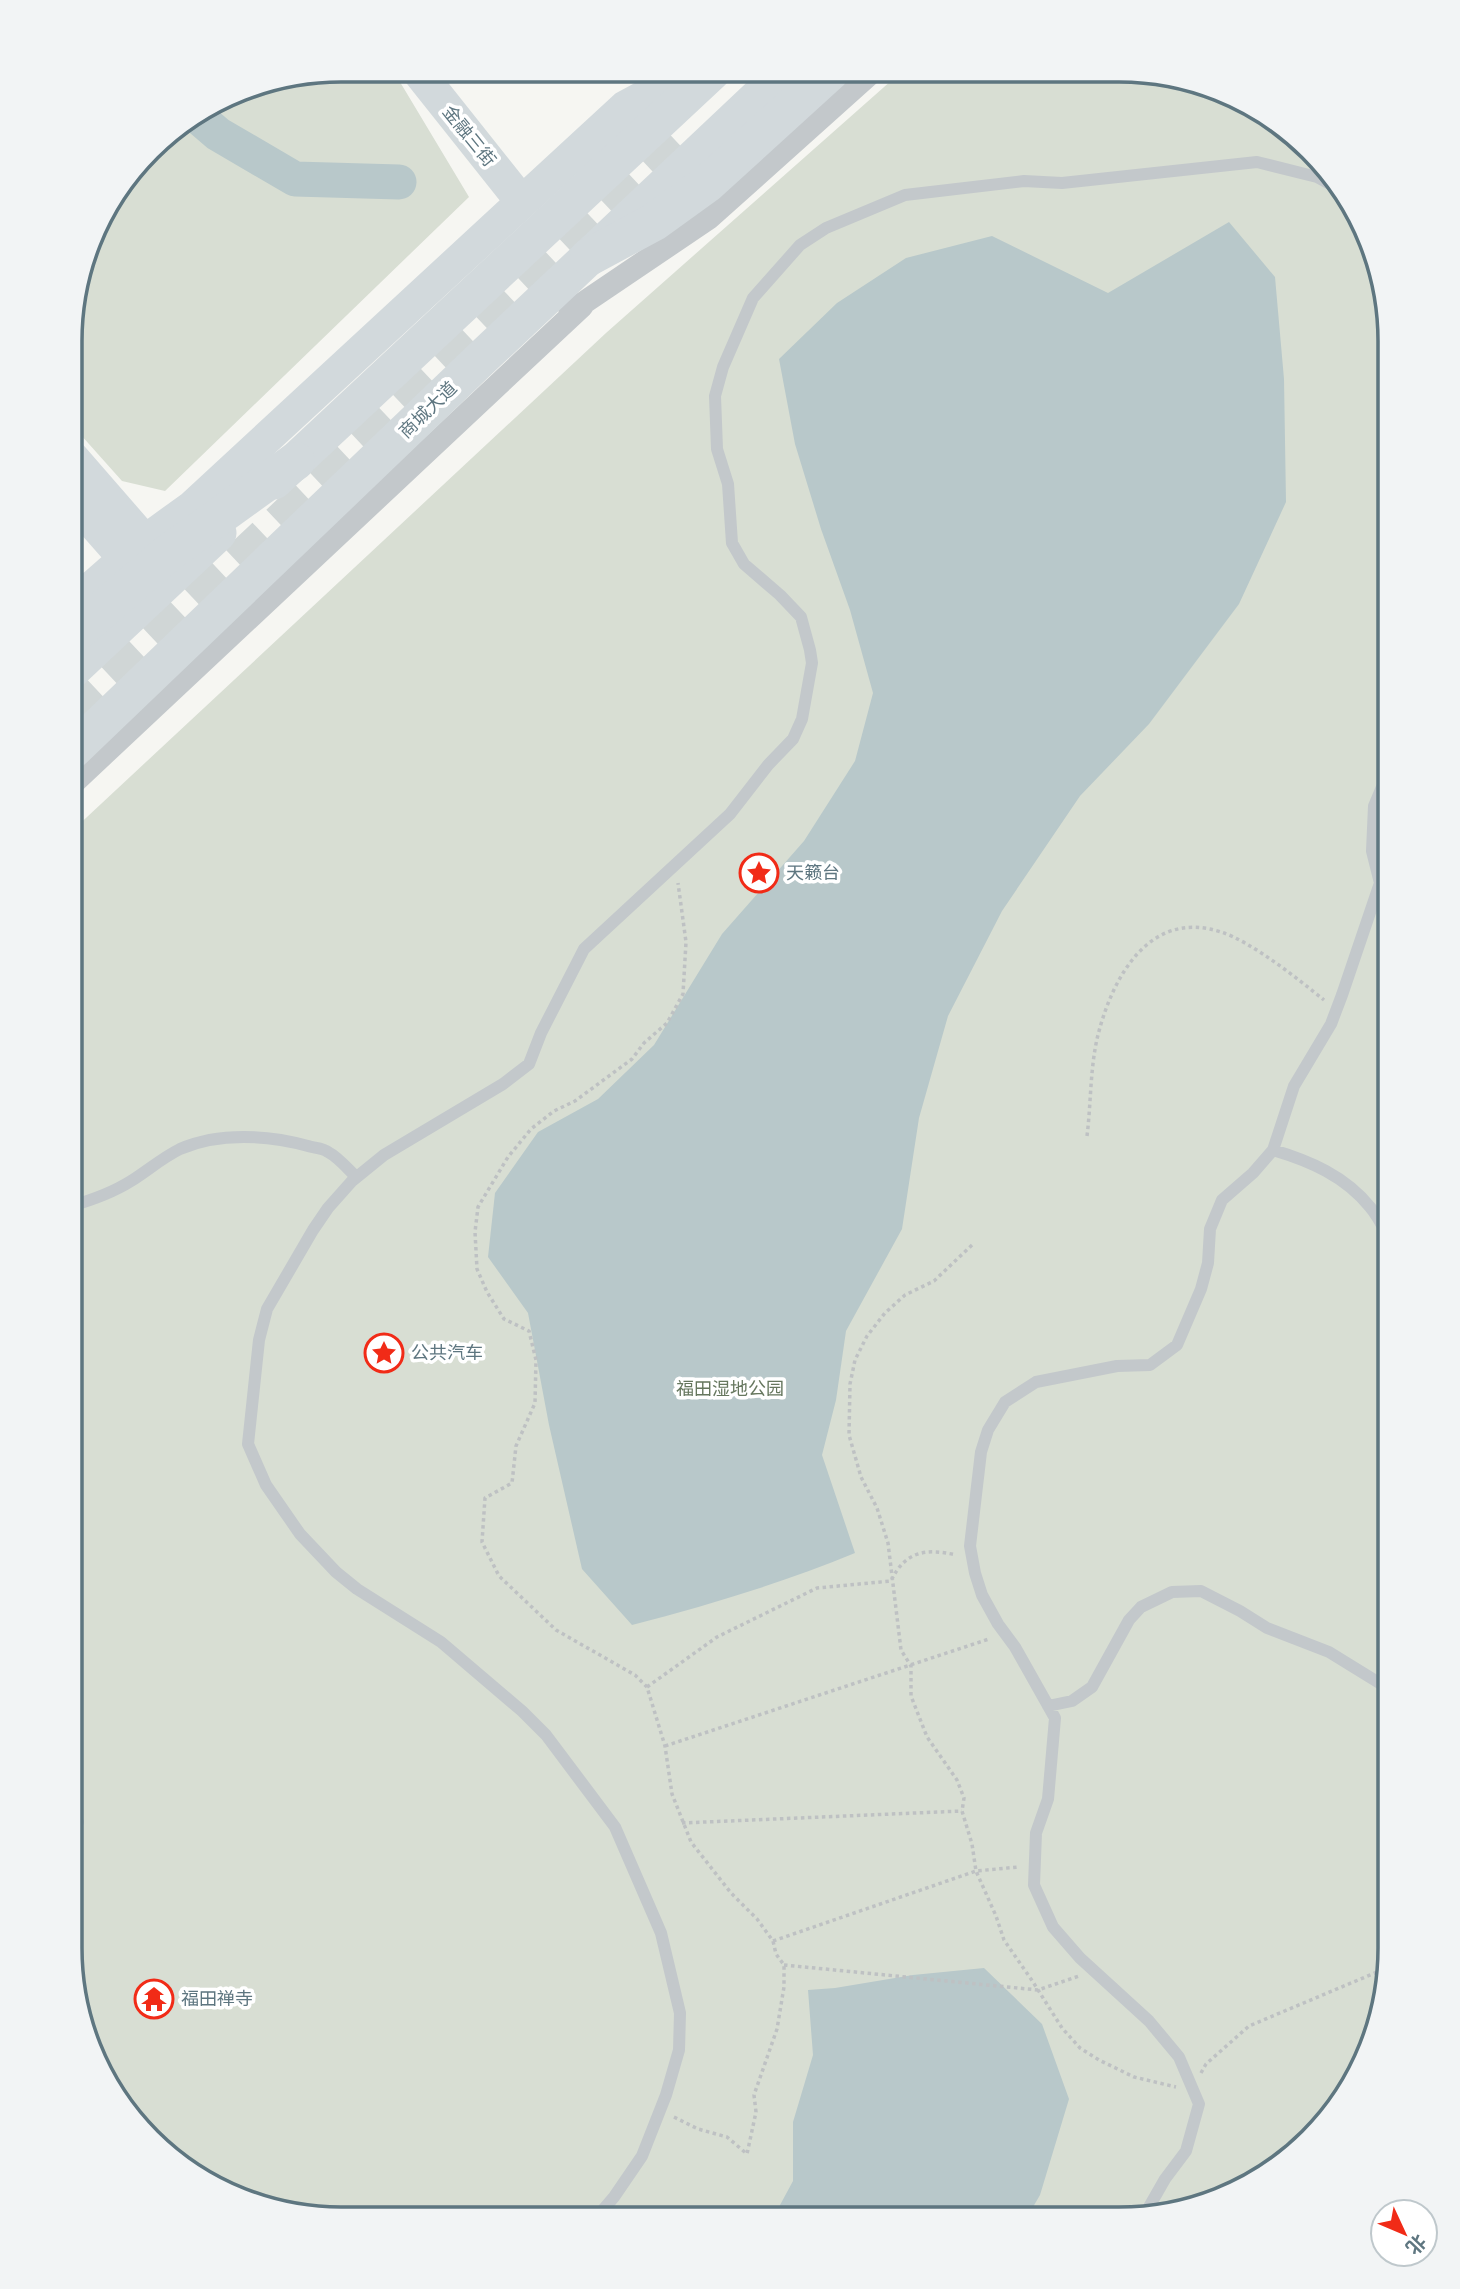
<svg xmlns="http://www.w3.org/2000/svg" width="1460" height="2289" font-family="Figtree,'Noto Sans SC',sans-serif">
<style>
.green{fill:#d8ded3}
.water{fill:#b8c8ca}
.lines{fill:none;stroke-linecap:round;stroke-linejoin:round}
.river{stroke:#b8c8ca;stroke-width:35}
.highway-tunnel{stroke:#d0d6d6;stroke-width:38;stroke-dasharray:38 19;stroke-linecap:butt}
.path{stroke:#bec1c3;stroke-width:3.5;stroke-dasharray:3.5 3.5;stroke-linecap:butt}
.lane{stroke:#c3c8cb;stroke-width:12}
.street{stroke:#c3c8cb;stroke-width:23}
.secondary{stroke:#d2d9dc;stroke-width:33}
.primary{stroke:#d2d9dc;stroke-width:37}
.highway{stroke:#d2d9dc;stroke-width:38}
.labels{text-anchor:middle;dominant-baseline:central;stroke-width:7;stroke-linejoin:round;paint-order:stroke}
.street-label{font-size:18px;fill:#5e7680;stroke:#fff}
.poi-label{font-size:18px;fill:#5e7680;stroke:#fff;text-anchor:start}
.park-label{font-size:18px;fill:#66775e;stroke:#fff}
.rim{fill:none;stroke:#5e7680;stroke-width:3.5}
</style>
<rect width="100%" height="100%" fill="#f6f6f2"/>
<!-- green -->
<path class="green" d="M 341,70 L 391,70 L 397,77 L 469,197 L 165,491 L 122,481 L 72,425 L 72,306 L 98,221 L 162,138 L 238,91 Z
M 901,72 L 1154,72 L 1223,91 L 1284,126 L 1334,176 L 1369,238 L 1390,341 L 1389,1966 L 1375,2035 L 1334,2113 L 1284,2163 L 1222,2198 L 1119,2219 L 306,2217 L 238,2198 L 176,2163 L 126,2113 L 91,2051 L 70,1948 L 72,831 L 606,333 Z"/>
<!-- water -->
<path class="water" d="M 1229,222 L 1275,277 L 1284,379 L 1286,502 L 1239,604 L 1149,724 L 1080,796 L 1002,911 L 948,1016 L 919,1118 L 902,1229 L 846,1331 L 836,1400 L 822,1455 L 855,1553 C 783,1583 708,1605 632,1625 L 582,1569 L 549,1425 L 528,1313 L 488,1257 L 495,1193 L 538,1132 L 598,1099 L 654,1045 L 722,934 L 804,841 L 855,761 L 873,693 L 850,610 L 821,529 L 795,444 L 779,359 L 837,303 L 906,258 L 992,236 L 1108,293 Z
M 984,1968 L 1042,2024 L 1069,2099 L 1040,2195 L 1026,2219 L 773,2218 L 793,2181 L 793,2122 L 813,2055 L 808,1990 L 835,1988 L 913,1975 Z"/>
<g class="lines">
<!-- river -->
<path class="river" d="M 197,116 L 218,134 L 295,179 L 399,182"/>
<!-- highway-tunnel -->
<path class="highway-tunnel" d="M 72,719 L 682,144"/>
<!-- path -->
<path class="path" d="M 1087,1136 C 1091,1104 1090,1071 1097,1039 C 1111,980 1148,908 1221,932 C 1252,942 1298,979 1324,1000
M 1381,1196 L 1390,1183
M 972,1245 L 934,1281 L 905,1295 L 885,1313 L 867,1336 L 855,1360 L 850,1384 L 849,1435 L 861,1477 L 877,1508 L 888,1543 L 901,1650 L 911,1666 L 911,1696 L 927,1737 L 957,1780 L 964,1798 L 962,1811 L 972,1844 L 976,1871 L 996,1916 L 1004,1940 L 1033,1982 L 1062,2028 L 1080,2048 L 1099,2060 L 1134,2077 L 1176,2087
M 647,1687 L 717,1637 L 817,1588 L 891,1581 C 905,1551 926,1548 956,1555
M 665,1746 L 989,1639
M 682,1823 L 962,1811
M 773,1941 L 976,1871 L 1018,1867
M 784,1965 L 1038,1990 L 1079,1976
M 1201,2073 L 1206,2064 L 1249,2026 L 1389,1967
M 674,2117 L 698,2129 L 727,2137 L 747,2154 L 756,2112 L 754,2095 L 777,2029 L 784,1987 L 784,1965 L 776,1954 L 773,1941 L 757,1919 L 731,1893 L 691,1842 L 672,1794 L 665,1746 L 647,1687 L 635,1675 L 556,1630 L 499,1576 L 482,1542 L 485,1498 L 512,1483 L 516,1446 L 535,1403 L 536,1360 L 529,1331 L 504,1319 L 487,1292 L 477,1269 L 475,1232 L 478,1207 L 508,1157 L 531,1129 L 554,1111 L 575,1101 L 632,1059 L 644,1043 L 667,1023 L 683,994 L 686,942 L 678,883"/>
<!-- lane -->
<path class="lane" d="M 1273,1150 C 1310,1161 1345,1176 1370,1207 C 1378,1216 1384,1229 1390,1240
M 71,1206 C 92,1200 112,1193 131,1181 C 147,1171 162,1158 180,1149 C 219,1132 268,1135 308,1146 C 314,1148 323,1148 328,1152 C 338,1157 348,1169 356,1177
M 1048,1706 L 1072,1701 L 1092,1687 L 1129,1620 L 1141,1607 L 1172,1592 L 1201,1591 L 1240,1611 L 1267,1628 L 1329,1652 L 1389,1689
M 70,1823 L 78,1822
M 1145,2214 L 1165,2179 L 1186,2151 L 1199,2104 L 1179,2057 L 1149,2021 L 1080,1958 L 1053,1927 L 1034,1885 L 1036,1833 L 1048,1799 L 1055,1718 L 1015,1647 L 998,1624 L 982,1595 L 975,1573 L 970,1546 L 981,1452 L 988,1430 L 1005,1402 L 1036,1382 L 1117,1366 L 1150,1365 L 1177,1345 L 1201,1289 L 1208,1263 L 1210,1229 L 1222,1200 L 1253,1173 L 1273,1150 L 1294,1086 L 1331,1024 L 1342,995 L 1380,883 L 1372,851 L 1374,806 L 1390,768
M 596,2218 L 614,2197 L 642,2156 L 666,2095 L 679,2050 L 680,2013 L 661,1933 L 615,1827 L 546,1735 L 522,1711 L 441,1642 L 357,1589 L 336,1572 L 300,1534 L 266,1485 L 248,1444 L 259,1340 L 267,1309 L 313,1230 L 328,1208 L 352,1181 L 384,1155 L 503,1084 L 529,1064 L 541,1033 L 584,949 L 730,814 L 768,765 L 793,739 L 802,719 L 812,663 L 810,650 L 801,617 L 780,595 L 744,564 L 732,543 L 728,484 L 717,449 L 715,396 L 723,367 L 753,298 L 800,245 L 826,228 L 905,195 L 1024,181 L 1062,183 L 1257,162 L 1317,177 L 1343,191"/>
<!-- street -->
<path class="street" d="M 570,312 L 709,218 L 872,72
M 72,784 L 582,306"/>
<!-- secondary -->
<path class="secondary" d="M 417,70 L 522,202
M 72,457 L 145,541
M 72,499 L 125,559
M 72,605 L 145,541 L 192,507 L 625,107 L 692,71"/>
<!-- primary -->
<path class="primary" d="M 274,481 L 713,71
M 72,670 L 218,533
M 72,751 L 486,354 L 786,71"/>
<!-- highway -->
<path class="highway" d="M 589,257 L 654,222 L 708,183 L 831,71
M 72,636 L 167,554 L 296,461"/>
</g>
<!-- icons -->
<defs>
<symbol id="sight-ring" viewBox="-11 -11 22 22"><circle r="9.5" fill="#fff" stroke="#f12b17" stroke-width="1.5"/><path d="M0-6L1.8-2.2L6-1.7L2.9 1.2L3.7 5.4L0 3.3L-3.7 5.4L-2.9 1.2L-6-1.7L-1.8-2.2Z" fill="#f12b17"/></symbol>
<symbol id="temple-ring" viewBox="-11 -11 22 22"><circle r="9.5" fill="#fff" stroke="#f12b17" stroke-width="1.5"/><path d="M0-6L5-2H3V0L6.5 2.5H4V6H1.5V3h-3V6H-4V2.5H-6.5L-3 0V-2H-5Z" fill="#f12b17"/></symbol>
</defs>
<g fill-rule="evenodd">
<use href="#sight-ring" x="737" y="851" width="44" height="44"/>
<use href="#sight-ring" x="362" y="1331" width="44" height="44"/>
<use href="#temple-ring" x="132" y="1977" width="44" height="44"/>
</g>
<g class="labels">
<!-- street labels -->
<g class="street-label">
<text transform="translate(469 136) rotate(51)">金融三街</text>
<text transform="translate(428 410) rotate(-44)">商城大道</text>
</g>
<!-- poi labels -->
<g class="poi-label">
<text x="786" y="873">天籁台</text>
<text x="411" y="1353">公共汽车</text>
<text x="181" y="1999">福田禅寺</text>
</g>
<!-- park labels -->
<g class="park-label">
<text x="730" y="1389">福田湿地公园</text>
</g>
</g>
<!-- crop -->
<path d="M0 0H1460V2289H0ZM341 82H1119A259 259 0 0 1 1378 341V1948A259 259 0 0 1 1119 2207H341A259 259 0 0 1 82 1948V341A259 259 0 0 1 341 82Z" fill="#f2f4f5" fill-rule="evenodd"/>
<path class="rim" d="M341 82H1119A259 259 0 0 1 1378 341V1948A259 259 0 0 1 1119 2207H341A259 259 0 0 1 82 1948V341A259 259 0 0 1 341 82Z"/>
<!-- north arrow -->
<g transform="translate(1404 2233) rotate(134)"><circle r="33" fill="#ffffff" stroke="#bfc8cc" stroke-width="2"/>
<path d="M0-5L12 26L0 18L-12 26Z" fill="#f12b17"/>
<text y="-10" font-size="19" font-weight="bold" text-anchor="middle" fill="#5e7680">北</text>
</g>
</svg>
